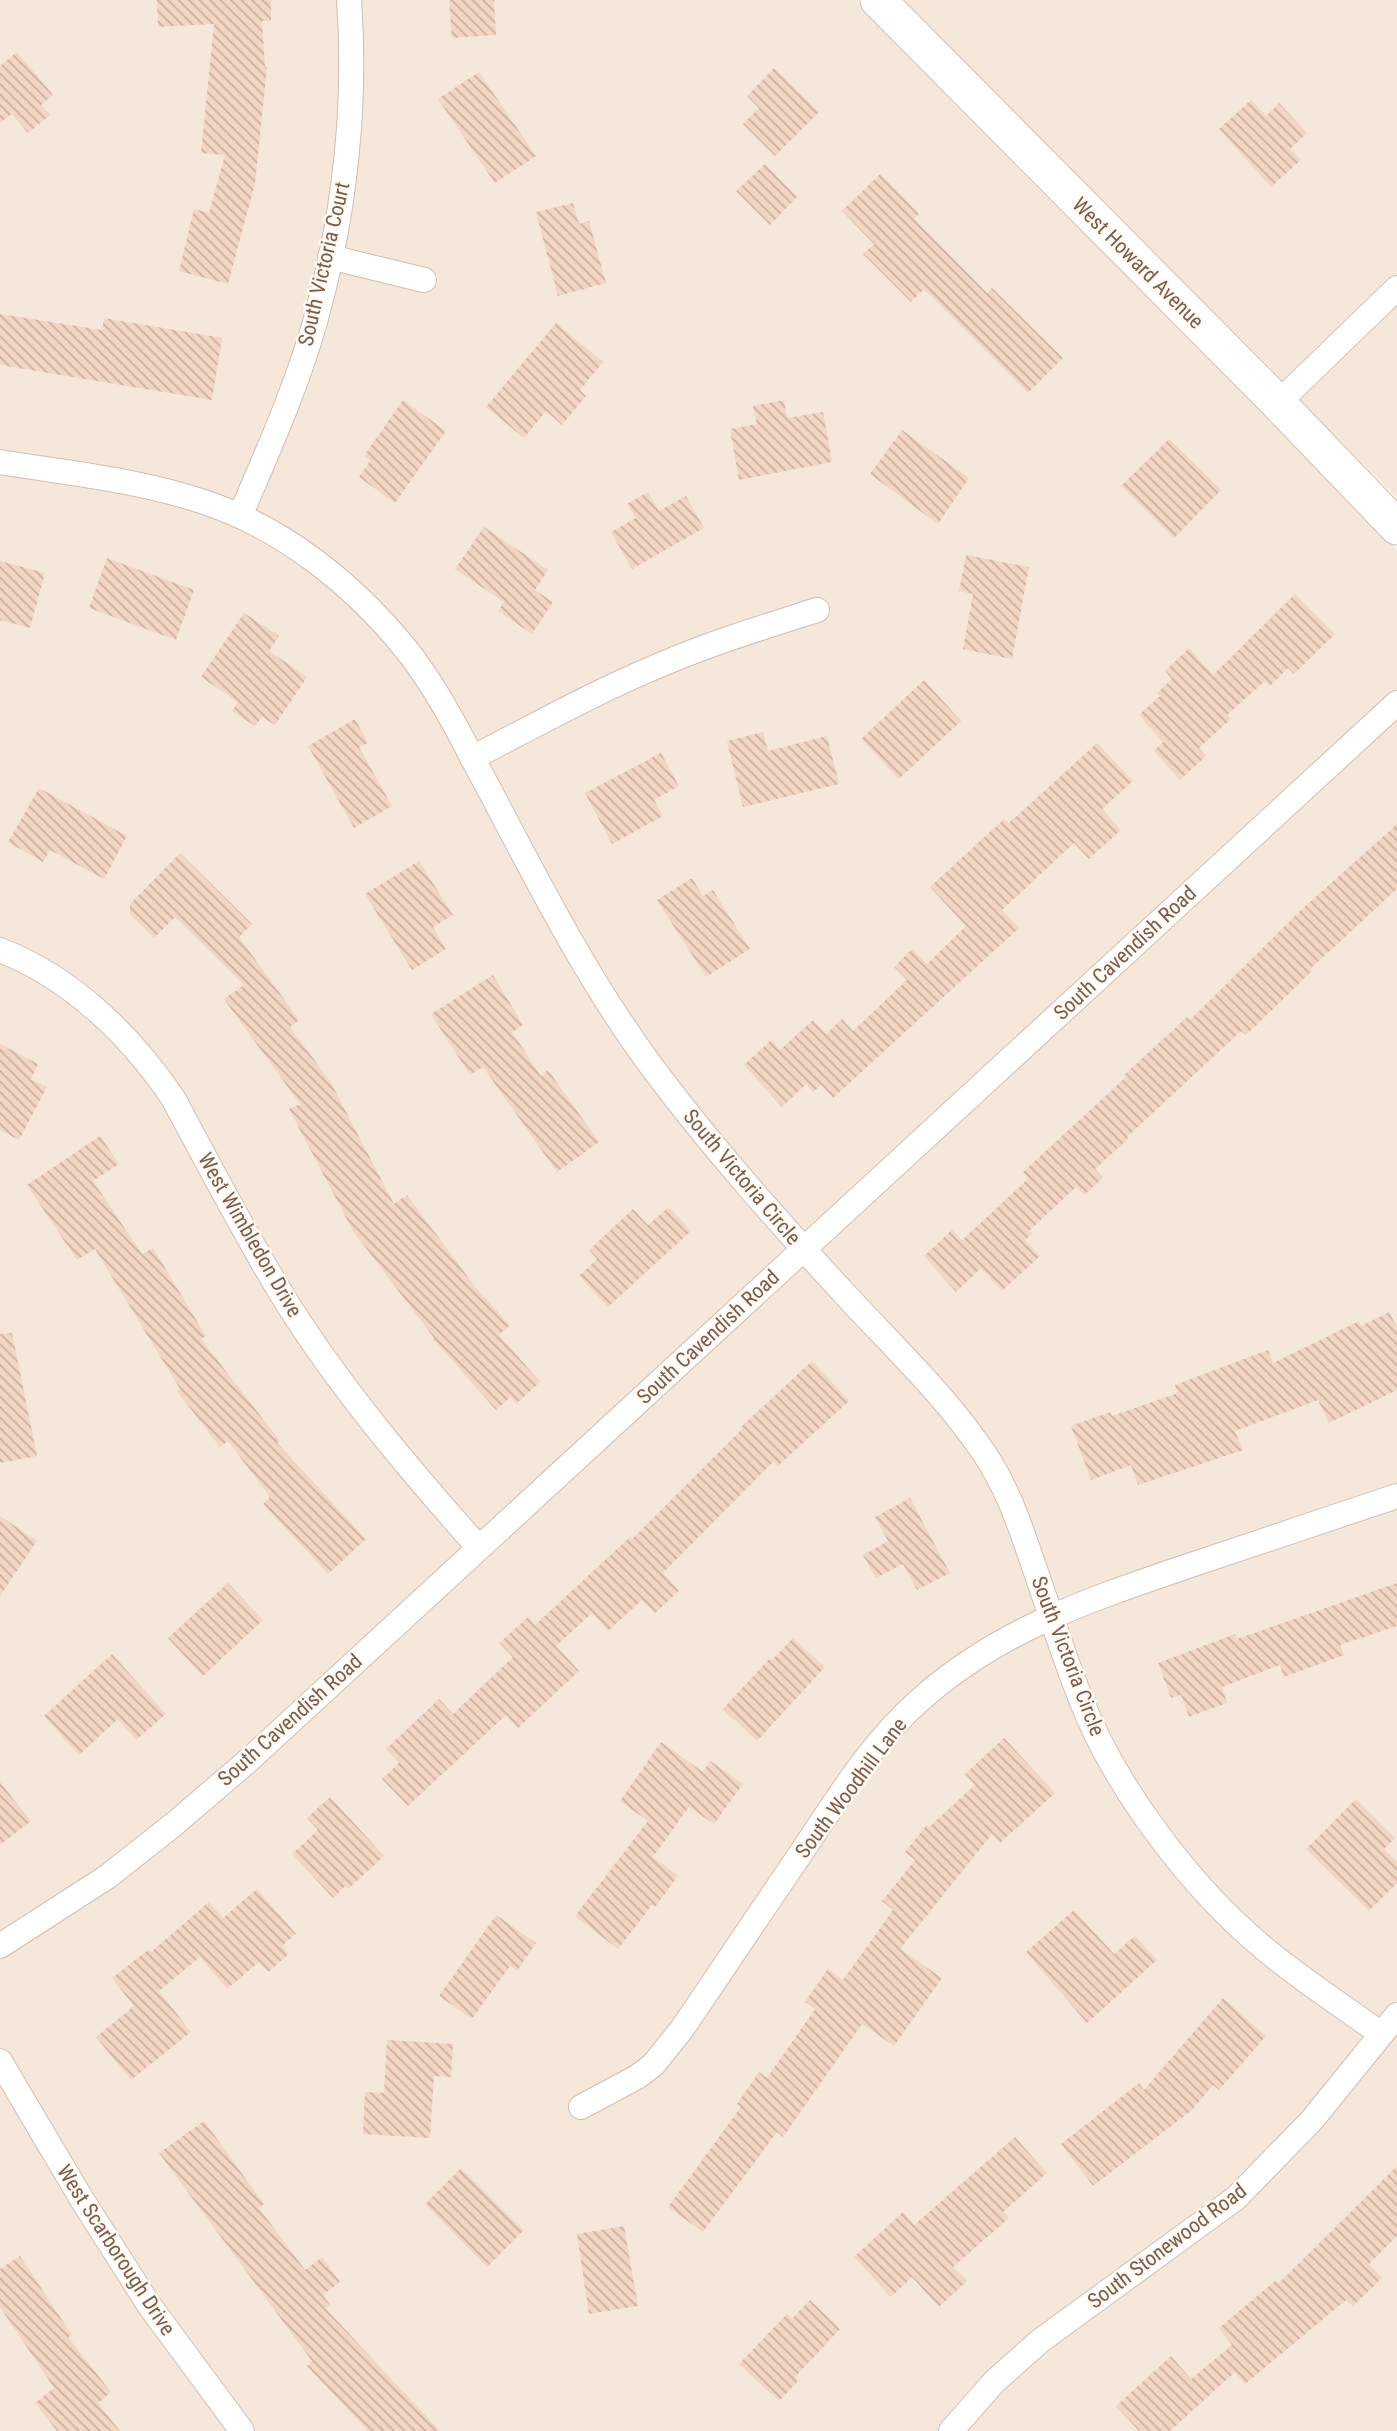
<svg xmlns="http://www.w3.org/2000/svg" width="1397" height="2431" font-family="'Roboto Condensed',sans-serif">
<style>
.residential{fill:#f5e8da}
.building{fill:url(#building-back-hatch)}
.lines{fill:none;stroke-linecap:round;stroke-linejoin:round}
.street-casing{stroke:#d1beb0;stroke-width:26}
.secondary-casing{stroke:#d6c0b0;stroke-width:37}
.street{stroke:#fff;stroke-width:24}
.secondary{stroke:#fff;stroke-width:35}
.labels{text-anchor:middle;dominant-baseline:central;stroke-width:5;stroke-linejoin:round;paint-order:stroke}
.street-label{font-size:21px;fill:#7a5c4d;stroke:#fffaf3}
</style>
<defs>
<pattern id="building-back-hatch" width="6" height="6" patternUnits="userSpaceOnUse" patternTransform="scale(1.75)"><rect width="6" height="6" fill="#f3d5c3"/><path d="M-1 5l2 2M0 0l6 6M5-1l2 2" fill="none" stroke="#cab0a1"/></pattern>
</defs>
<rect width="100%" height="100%" fill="#fdf6ec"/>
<!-- residential -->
<path class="residential" d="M 0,0 L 856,0 L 1397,550 L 1397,2431 L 0,2431 Z
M 902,0 L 1397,0 L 1397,498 L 1211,312 Z"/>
<!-- building -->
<path class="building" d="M 157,0 L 271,0 L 271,21 L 262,21 L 265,67 L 267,67 L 255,184 L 228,284 L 179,271 L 194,209 L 209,213 L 225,155 L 201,153 L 214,24 L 158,27 Z
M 449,0 L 494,0 L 496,35 L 452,38 Z
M 17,52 L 53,95 L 41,105 L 50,115 L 28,133 L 12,114 L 0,123 L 0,66 Z
M 774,68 L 819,112 L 775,156 L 743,124 L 759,108 L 747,96 Z
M 479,72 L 536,156 L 495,183 L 438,99 Z
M 1251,100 L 1266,116 L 1279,103 L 1307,133 L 1290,149 L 1301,160 L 1271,187 L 1219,129 Z
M 765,164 L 797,197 L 770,225 L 736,191 Z
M 880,174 L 919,214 L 914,219 L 987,293 L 992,288 L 1063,358 L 1028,393 L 924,289 L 911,302 L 863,254 L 874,244 L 842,211 Z
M 573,203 L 579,224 L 589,221 L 606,283 L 558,296 L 536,212 Z
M 0,314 L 102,330 L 104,318 L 222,338 L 212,400 L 0,365 Z
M 556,323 L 603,362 L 580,390 L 586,396 L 562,425 L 546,411 L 524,438 L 486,407 Z
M 403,400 L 446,431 L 395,503 L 359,477 L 371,460 L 364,456 Z
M 784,400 L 787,418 L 823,412 L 832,462 L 739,480 L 730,429 L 757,424 L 753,406 Z
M 902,430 L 969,478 L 938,524 L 870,474 Z
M 1169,439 L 1221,490 L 1174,538 L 1121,486 Z
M 648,492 L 659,511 L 686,496 L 704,528 L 632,569 L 611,532 L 636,518 L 627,504 Z
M 484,527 L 548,570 L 535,590 L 553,602 L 532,634 L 498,611 L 504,602 L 455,569 Z
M 966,555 L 1029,567 L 1012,659 L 963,649 L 973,594 L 959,591 Z
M 107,558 L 194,590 L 176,640 L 89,608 Z
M 0,561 L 45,573 L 30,628 L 0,620 Z
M 1295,594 L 1335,634 L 1294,674 L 1288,668 L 1270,686 L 1265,681 L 1227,715 L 1231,719 L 1199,748 L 1206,756 L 1180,780 L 1154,751 L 1163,742 L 1139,715 L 1160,696 L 1157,693 L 1172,679 L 1165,671 L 1189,648 L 1213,675 Z
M 244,613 L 279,636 L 269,651 L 307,677 L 275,725 L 262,717 L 255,726 L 232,711 L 238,702 L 201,677 Z
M 924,680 L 961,721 L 899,779 L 861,739 Z
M 355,719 L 368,743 L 359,747 L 392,806 L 354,828 L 308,746 Z
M 763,732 L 768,751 L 827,736 L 839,784 L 743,807 L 727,741 Z
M 1097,743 L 1133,781 L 1102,809 L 1121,830 L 1089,859 L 1074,843 L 1002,910 L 1019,928 L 833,1098 L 821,1085 L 813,1092 L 806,1084 L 782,1107 L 744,1065 L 771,1040 L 780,1050 L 813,1020 L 826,1034 L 842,1019 L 853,1031 L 907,980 L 894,967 L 912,949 L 927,964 L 966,926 L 930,887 L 1004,819 L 1009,823 Z
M 661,753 L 679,786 L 654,800 L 663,816 L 612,844 L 585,793 Z
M 39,788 L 127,836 L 104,879 L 50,850 L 43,862 L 8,842 Z
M 1397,824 L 1397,889 L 1310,969 L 1312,971 L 1246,1035 L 1241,1031 L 1127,1137 L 1128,1139 L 1095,1169 L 1103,1178 L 1084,1195 L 1076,1187 L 1029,1231 L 1032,1234 L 1025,1240 L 1040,1256 L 1002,1291 L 981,1268 L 956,1292 L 924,1256 L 952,1230 L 962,1240 L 1028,1179 L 1023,1172 L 1126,1077 L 1124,1075 L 1187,1017 L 1190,1020 L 1300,911 Z
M 180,853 L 252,924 L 239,937 L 299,1020 L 290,1027 L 330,1081 L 394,1204 L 407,1195 L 476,1288 L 510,1325 L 499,1335 L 540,1382 L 516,1404 L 511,1397 L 496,1410 L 433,1339 L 434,1338 L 353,1231 L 289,1109 L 300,1104 L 224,999 L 244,985 L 175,917 L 154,938 L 130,914 L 130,904 Z
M 419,861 L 453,915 L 433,927 L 446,949 L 412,970 L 365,894 Z
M 692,878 L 703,896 L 713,890 L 750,949 L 706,977 L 657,900 Z
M 493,975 L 523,1025 L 512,1032 L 541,1076 L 548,1070 L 599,1142 L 557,1172 L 483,1067 L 470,1075 L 431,1014 Z
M 0,1044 L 38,1064 L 31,1079 L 47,1087 L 19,1140 L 0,1130 Z
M 100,1136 L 119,1164 L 93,1181 L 142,1254 L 153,1248 L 206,1336 L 201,1339 L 280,1441 L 277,1443 L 366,1539 L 328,1574 L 263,1504 L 270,1497 L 228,1441 L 220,1447 L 177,1391 L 180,1389 L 95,1249 L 77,1260 L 27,1185 Z
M 669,1207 L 691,1231 L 608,1307 L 579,1276 L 597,1259 L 589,1250 L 633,1209 L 648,1225 Z
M 1389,1312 L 1397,1327 L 1397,1390 L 1329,1423 L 1318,1400 L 1235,1431 L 1243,1450 L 1138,1485 L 1131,1465 L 1091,1480 L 1071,1426 L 1110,1412 L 1112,1416 L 1178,1393 L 1175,1385 L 1268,1350 L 1273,1363 L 1359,1321 L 1361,1326 Z
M 12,1333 L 37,1456 L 0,1463 L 0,1334 Z
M 812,1361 L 849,1401 L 778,1466 L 774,1461 L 663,1573 L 679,1591 L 655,1613 L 642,1600 L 608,1631 L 592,1613 L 556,1646 L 579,1671 L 518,1728 L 506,1715 L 408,1806 L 382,1779 L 399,1763 L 386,1749 L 439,1699 L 453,1714 L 513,1657 L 499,1643 L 528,1617 L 535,1625 L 630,1537 L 632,1539 L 743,1428 L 741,1427 Z
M 910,1498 L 950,1573 L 917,1590 L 903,1564 L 876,1578 L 863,1555 L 888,1541 L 875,1517 Z
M 0,1516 L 37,1541 L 0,1596 Z
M 228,1583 L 263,1620 L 203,1676 L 168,1638 Z
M 1397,1583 L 1397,1626 L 1340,1645 L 1344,1655 L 1284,1677 L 1280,1665 L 1222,1687 L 1227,1703 L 1189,1717 L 1181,1695 L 1171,1698 L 1158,1663 L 1235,1634 L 1237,1639 Z
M 793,1638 L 825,1667 L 757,1741 L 723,1709 L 769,1659 L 771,1661 Z
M 112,1654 L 166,1714 L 136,1740 L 118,1719 L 79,1755 L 44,1716 Z
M 1004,1738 L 1055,1793 L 1000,1843 L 992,1834 L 900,1949 L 942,1978 L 894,2046 L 862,2024 L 783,2137 L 777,2132 L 703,2232 L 668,2207 L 741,2107 L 737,2104 L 759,2072 L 767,2078 L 815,2009 L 805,2002 L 828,1969 L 843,1980 L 893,1910 L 882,1901 L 915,1860 L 905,1852 L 927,1825 L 929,1827 L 975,1785 L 965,1774 Z
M 661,1742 L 703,1772 L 710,1761 L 743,1784 L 714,1824 L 689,1807 L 653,1857 L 678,1876 L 655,1907 L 652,1905 L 618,1949 L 575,1916 L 648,1821 L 620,1801 Z
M 0,1782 L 31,1821 L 0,1845 Z
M 330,1797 L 384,1856 L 348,1889 L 345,1886 L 333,1898 L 292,1854 L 318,1830 L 307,1818 Z
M 1356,1799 L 1395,1838 L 1384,1849 L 1397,1862 L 1397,1883 L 1369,1911 L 1306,1849 Z
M 257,1889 L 296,1934 L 282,1946 L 289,1954 L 268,1972 L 259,1962 L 227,1989 L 200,1957 L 159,1991 L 191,2032 L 131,2080 L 96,2037 L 134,2006 L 112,1978 L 149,1949 L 151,1952 L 209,1902 L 223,1918 Z
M 1074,1910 L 1114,1954 L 1135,1936 L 1157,1960 L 1087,2023 L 1026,1952 Z
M 496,1915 L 536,1943 L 517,1971 L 510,1966 L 472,2019 L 439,1996 Z
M 1223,1998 L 1266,2036 L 1219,2090 L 1213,2085 L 1192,2110 L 1093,2186 L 1061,2144 L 1139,2083 L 1144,2090 Z
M 387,2040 L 453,2044 L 451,2077 L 434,2076 L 430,2138 L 363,2134 L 365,2092 L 384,2093 Z
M 204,2121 L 264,2204 L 259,2208 L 305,2270 L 322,2257 L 340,2282 L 323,2295 L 330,2305 L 325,2308 L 440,2431 L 368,2431 L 307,2366 L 312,2361 L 159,2153 Z
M 1015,2137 L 1047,2173 L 1003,2212 L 1009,2218 L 953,2267 L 967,2281 L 939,2307 L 912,2277 L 891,2297 L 854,2257 L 903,2212 L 914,2225 Z
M 1397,2166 L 1397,2236 L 1369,2264 L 1382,2278 L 1353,2306 L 1346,2300 L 1245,2384 L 1235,2372 L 1170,2431 L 1139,2431 L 1116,2406 L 1171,2356 L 1191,2379 L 1232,2345 L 1219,2328 L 1275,2281 L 1278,2284 Z
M 461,2168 L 524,2230 L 487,2267 L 425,2204 Z
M 624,2226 L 638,2306 L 589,2314 L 577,2234 Z
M 20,2256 L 72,2335 L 68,2337 L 111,2392 L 98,2403 L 120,2431 L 57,2431 L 35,2403 L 54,2388 L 0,2307 L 0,2269 Z
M 810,2300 L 840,2329 L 795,2377 L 798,2381 L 779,2401 L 739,2364 L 787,2314 L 792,2319 Z"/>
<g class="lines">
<defs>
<path id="street" d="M 330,257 L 424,280
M 1278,403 L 1397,288
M 0,462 C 68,473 139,480 204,502 C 283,528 353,584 405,648 C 439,690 463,741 489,789 C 538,882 586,977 649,1063 C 712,1148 782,1226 854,1304 C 899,1352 947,1398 984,1453 C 1005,1484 1017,1517 1029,1552 C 1046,1600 1061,1649 1080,1697 C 1115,1788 1191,1888 1266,1950 C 1302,1980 1343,2006 1381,2034
M 240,516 C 267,453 296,389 315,322 C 344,219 357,107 349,0
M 472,758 C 534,726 595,692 660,665 C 711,643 764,627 817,610
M 0,950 C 72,978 130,1035 173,1098 C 209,1165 244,1233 284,1298 C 340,1388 409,1469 479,1548
M 0,1946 L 107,1877 L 173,1825 L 250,1759 L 1397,703
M 0,2061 L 81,2198 L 149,2305 L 242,2431
M 581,2107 L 637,2077 L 653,2065 L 682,2029 C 722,1970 762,1910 803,1850 C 838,1798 872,1742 920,1700 C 1000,1628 1097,1597 1197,1563 C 1264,1541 1330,1518 1397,1496
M 951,2431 L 994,2382 L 1040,2341 L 1236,2198 L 1312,2120 L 1397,2015"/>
<path id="secondary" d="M 878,0 L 1278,403 L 1397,527"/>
</defs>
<!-- street casing -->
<use href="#street" class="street-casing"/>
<!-- secondary casing -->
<use href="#secondary" class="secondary-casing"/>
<!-- street -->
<use href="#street" class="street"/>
<!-- secondary -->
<use href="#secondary" class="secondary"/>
</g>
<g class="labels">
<!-- street labels -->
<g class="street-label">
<text transform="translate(1138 263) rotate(45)">West Howard Avenue</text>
<text transform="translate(324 264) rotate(-77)">South Victoria Court</text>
<text transform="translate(1125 953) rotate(-43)">South Cavendish Road</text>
<text transform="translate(742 1177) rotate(50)">South Victoria Circle</text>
<text transform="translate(250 1235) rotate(60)">West Wimbledon Drive</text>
<text transform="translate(708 1337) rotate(-43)">South Cavendish Road</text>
<text transform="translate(1068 1656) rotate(69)">South Victoria Circle</text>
<text transform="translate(290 1720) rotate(-42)">South Cavendish Road</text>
<text transform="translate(851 1788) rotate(-53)">South Woodhill Lane</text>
<text transform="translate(1167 2246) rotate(-37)">South Stonewood Road</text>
<text transform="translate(116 2250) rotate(57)">West Scarborough Drive</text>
</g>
</g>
</svg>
